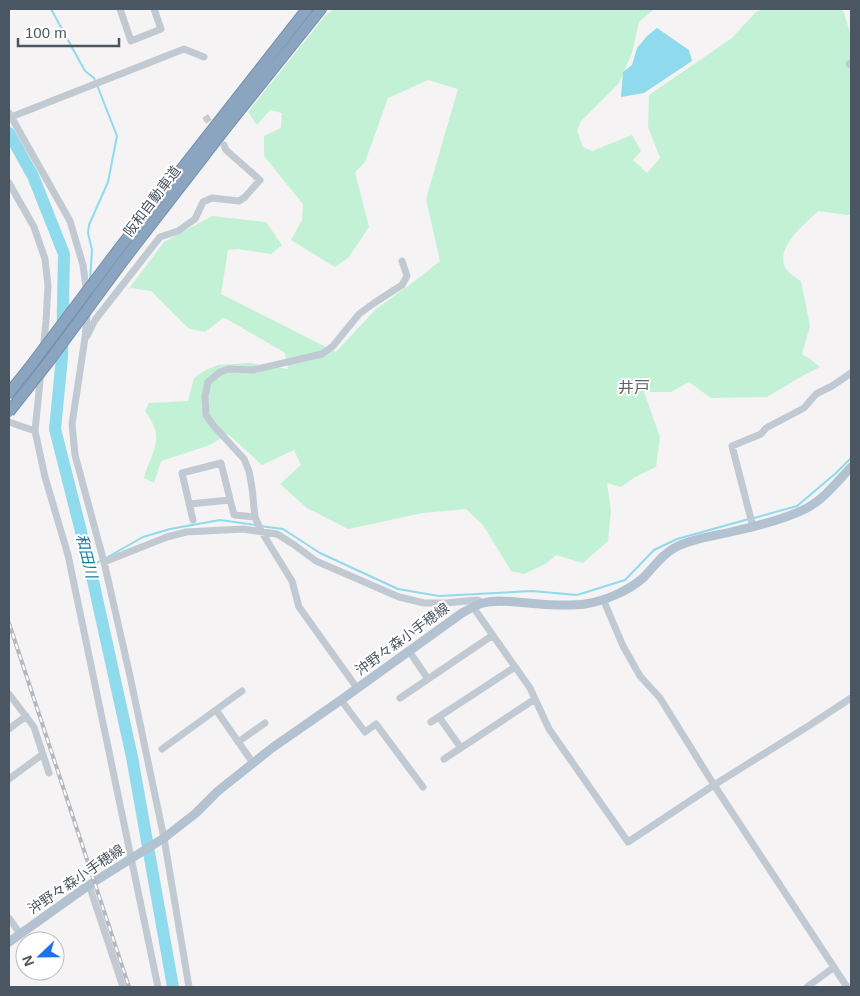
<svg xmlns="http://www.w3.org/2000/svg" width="860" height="996" font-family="Arial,'Noto Sans JP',sans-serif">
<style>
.green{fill:#c3f1d5}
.water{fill:#90daee}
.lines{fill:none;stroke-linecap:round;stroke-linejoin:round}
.stream{stroke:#90daee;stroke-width:2}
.river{stroke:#90daee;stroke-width:12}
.minor-tunnel{stroke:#caccce;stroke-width:7;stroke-dasharray:7 3.5;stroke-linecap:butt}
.highway-casing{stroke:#7690ad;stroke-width:12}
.minor{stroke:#c1cad2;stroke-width:7}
.major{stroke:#b3c2d1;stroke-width:9}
.highway{stroke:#8ba5c1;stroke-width:10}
.rail-casing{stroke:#b5b8bd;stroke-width:4}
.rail{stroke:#fff;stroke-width:2;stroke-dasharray:5.5;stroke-linecap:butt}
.highway-bridge-casing{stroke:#7690ad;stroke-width:12;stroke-linecap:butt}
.highway-bridge{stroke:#8ba5c1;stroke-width:10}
.labels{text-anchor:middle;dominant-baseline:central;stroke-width:4;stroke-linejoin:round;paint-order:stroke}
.street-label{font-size:14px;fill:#4a5661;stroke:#fff}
.water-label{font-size:15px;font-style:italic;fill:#0c7c9b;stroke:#fff}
.quarter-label{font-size:16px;fill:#5f6368;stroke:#fff}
</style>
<rect width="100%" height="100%" fill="#f5f3f3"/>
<!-- green -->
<path class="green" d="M 333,9 L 654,9 L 639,22 L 632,53 L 619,83 L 581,121 L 577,131 L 583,147 L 592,151 L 632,135 L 641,151 L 633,160 L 647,173 L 660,158 L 648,127 L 649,95 L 732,38 L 756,12 L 762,9 L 840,9 L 844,12 L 851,37 L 851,213 L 849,215 L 818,211 C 805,224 778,245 784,265 C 787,273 795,277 801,281 L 810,326 L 802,354 L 810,359 L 820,367 L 804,375 L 767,397 L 711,398 L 689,382 L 671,392 L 644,392 L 660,437 L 656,467 L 635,477 L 621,487 L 607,483 L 611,510 L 608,541 L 583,563 L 556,555 L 547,563 L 524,574 L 511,571 L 483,525 L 466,509 L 423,513 L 348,529 L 307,508 L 280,484 L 301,465 L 294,450 L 262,465 L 228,434 L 210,445 L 161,461 L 154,483 L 144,478 C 148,460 160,447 155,429 C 153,423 149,417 145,411 L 149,403 L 188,401 L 194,378 L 206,370 L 218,365 L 250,363 L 288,369 L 285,353 L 227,319 L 223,318 L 205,332 L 188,328 L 151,291 L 131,288 L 128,290 L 164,242 L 212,216 L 266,222 L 282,245 L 271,254 L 238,249 L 228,250 L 221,294 L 336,352 L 375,310 L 416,280 L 440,261 L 426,199 L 458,89 L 428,80 L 388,98 L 365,162 L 355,172 L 369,227 L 349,257 L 335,267 L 291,240 L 302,220 L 303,204 L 264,156 L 264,136 L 281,128 L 282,113 L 270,110 L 257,125 L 248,112 L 325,16 Z"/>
<!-- water -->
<path class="water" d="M 657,28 L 689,50 L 692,61 L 644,93 L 621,97 L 623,72 L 632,65 L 637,48 L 647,36 Z"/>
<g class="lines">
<!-- stream -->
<path class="stream" d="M 51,9 L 85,71 L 94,78 L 95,81
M 90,281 L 92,250 L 88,233 L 89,225 L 108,182 L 117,136 L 97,85
M 754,518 L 797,506 L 836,473 L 851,458
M 260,526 L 283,529 L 320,553 L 398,589 L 439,596 L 532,591 L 577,595 L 625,580 L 654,550 L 677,539 L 749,519
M 106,558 L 143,537 L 170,529 L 220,520 L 256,525
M 90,567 L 102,560"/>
<!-- river -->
<path class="river" d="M 9,133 L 33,176 L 64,254 L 62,357 L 55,429 L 90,567 L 132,757 L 173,987"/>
<!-- minor-tunnel -->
<path class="minor-tunnel" d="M 205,116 L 216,132"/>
<defs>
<path id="highway" d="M 118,250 L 307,9
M 126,257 L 228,125 L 321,9
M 9,393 L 29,368"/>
</defs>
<!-- highway casing -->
<use href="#highway" class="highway-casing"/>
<!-- minor -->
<path class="minor" d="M 120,9 L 131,41 L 161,29 L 154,9
M 849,64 L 851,63
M 9,113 L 70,221 L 83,265 L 88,303 L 85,338 L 72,424 L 75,455 L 104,562 L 130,676 L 164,838 L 189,987
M 11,117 L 184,49 L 204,57
M 9,183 L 34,227 L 45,259 L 48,286 L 46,321 L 35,431 L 45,477 L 68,555 L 158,987
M 87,336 L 95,320 L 160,237 L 178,231 L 195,219 L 203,202 L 212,198 L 239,201 L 245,197 L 260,180 L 226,150 L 224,145
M 9,422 L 35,431
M 189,504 L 230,500
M 193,520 L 182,473 L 221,463 L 234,515 L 255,517
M 753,527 L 732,446 L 761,434 L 766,428 L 804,408 L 816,394 L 832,386 L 851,373
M 104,562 L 167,537 L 186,532 L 243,529 L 277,534 L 293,544 L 316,561 L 399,597 L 424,603 L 446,603 L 477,600 L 483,603
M 603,599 L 623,646 L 640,676 L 660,698 L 714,785 L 847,987
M 473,607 L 530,688 L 549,729 L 628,842 L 714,785 L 810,725 L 851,698
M 409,651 L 428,679
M 357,688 L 299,607 L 292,581 L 261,531 L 255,517 L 252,488 L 249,471 L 244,459 L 213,425 L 206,415 L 205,396 L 208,382 L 220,372 L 229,369 L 253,370 L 322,354 L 333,346 L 359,314 L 374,303 L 402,285 L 407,276 L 402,261
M 9,694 L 34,727 L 49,773
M 400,698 L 493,635
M 341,700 L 365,732 L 376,724 L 423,787
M 216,710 L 253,763
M 439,717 L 461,748
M 431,722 L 515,667
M 9,729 L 26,716
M 238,742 L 265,723
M 162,749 L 242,691
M 444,759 L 535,699
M 9,779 L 43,754
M 89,885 L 123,987
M 9,918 L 20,934
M 807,987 L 833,968"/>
<!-- major -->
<path class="major" d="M 9,942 L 89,885 L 164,838 L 196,813 L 218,791 L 272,748 L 341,700 L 462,613 C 469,609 476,605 483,603 C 494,600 505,601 517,602 C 537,604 565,607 585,604 C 605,601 628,591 643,578 C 654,567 662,554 676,547 C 694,538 715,536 735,531 C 757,526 786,519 807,508 C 824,499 838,481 851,467"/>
<!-- highway -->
<use href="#highway" class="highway"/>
<defs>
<path id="rail" d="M 9,623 L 129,987"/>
</defs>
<!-- rail casing -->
<use href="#rail" class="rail-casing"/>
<!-- rail -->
<use href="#rail" class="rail"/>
<defs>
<path id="highway-bridge" d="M 29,368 L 118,250
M 9,412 L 50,360 L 126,257"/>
</defs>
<!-- highway-bridge casing -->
<use href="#highway-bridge" class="highway-bridge-casing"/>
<!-- highway-bridge -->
<use href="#highway-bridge" class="highway-bridge"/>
</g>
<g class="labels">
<!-- street labels -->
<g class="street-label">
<text transform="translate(152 201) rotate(-53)">阪和自動車道</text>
<text transform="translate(402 639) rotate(-36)">沖野々森小手穂線</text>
<text transform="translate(76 879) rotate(-34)">沖野々森小手穂線</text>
</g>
<!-- water labels -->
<g class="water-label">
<text transform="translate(87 556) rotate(76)">和田川</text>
</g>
<!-- quarter labels -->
<g class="quarter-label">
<text x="634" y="387">井戸</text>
</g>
</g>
<!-- border -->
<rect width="860" height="996" fill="none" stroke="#4a5661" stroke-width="20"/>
<!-- north arrow -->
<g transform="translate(40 956) rotate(248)"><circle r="24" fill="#ffffff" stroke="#b7bbc0"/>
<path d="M0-4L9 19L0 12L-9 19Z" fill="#1a73e8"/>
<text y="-8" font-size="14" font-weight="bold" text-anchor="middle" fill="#4a5661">N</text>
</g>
<!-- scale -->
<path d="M18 38v8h101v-8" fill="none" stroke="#4a5661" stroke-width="2.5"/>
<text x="25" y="38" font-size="15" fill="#4a5661" stroke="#ffffff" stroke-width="4" paint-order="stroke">100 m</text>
</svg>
